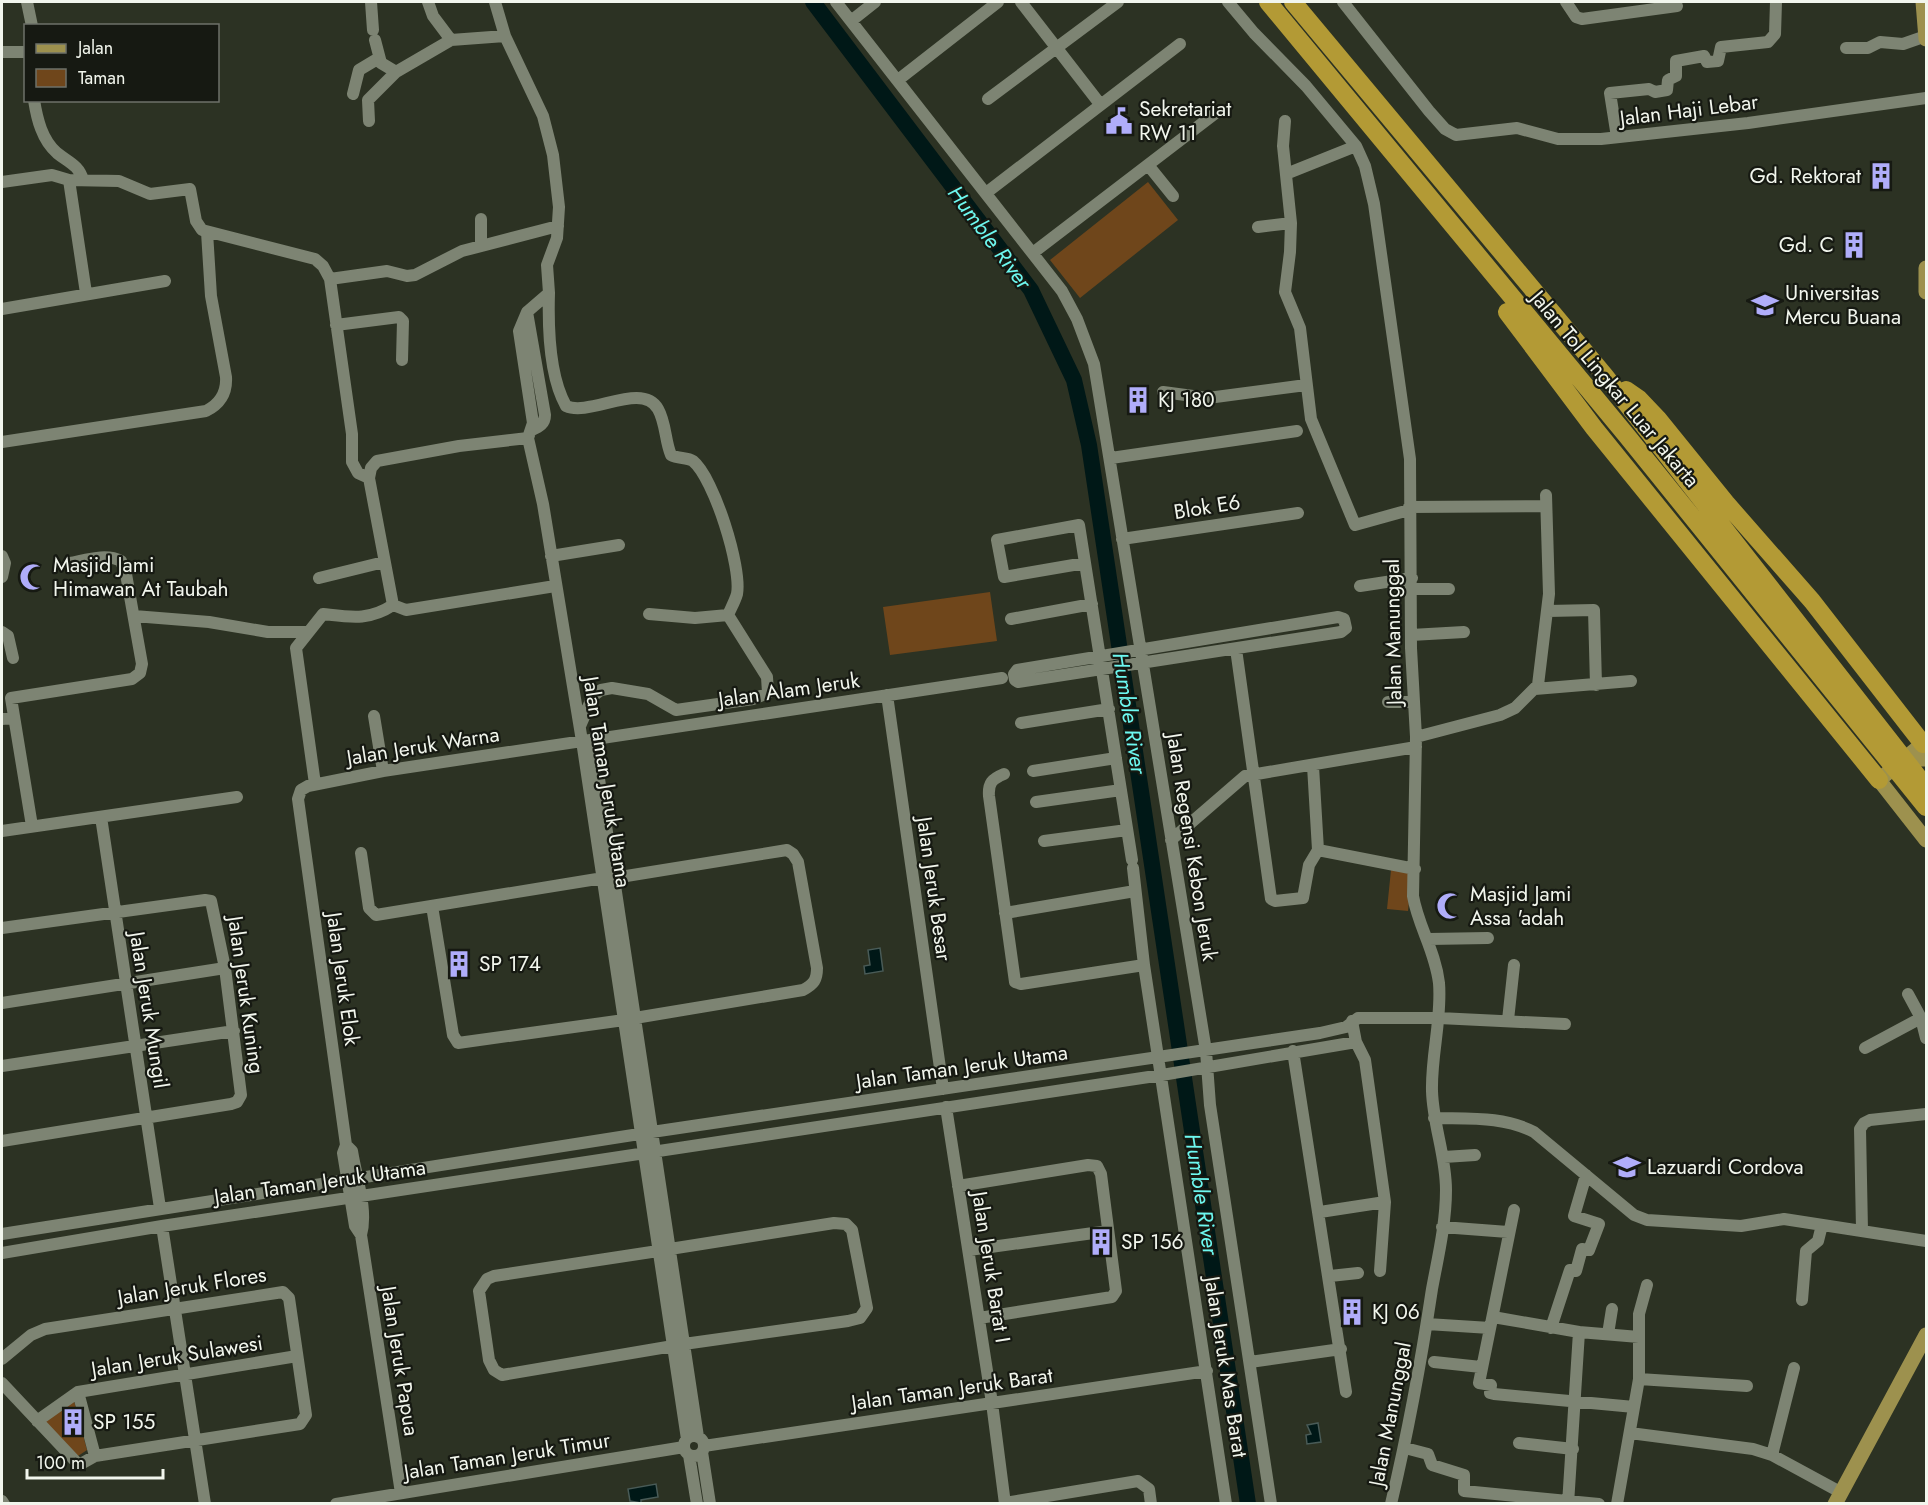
<svg xmlns="http://www.w3.org/2000/svg" width="1928" height="1505" font-family="Jost,sans-serif">
<style>
.green{fill:#6f461b}
.water{fill:#001817;stroke:#495b57;stroke-width:1.5}
.lines{fill:none;stroke-linecap:round;stroke-linejoin:round}
.river{stroke:#001817;stroke-width:16}
.minor{stroke:#7d8473;stroke-width:12}
.major{stroke:#9d914e;stroke-width:15}
.highway{stroke:#b39a35;stroke-width:18}
.labels{text-anchor:middle;dominant-baseline:central;stroke-width:4.5;stroke-linejoin:round;paint-order:stroke}
.poi-label{font-size:21px;fill:#f2f6ed;stroke:#161912;text-anchor:start}
.street-label{font-size:21px;fill:#f2f6ed;stroke:#161912}
.water-label{font-size:22px;font-style:italic;fill:#6df8f0;stroke:#161912}
</style>
<rect width="100%" height="100%" fill="#2c3223"/>
<!-- green -->
<path class="green" d="M 1148,182 L 1178,220 L 1080,298 L 1050,260 Z
M 990,592 L 997,641 L 890,655 L 883,607 Z
M 1391,870 L 1412,872 L 1408,911 L 1387,909 Z
M 73,1397 L 87,1450 L 78,1456 L 44,1420 Z"/>
<!-- water -->
<path class="water" d="M 880,948 L 883,971 L 865,974 L 864,966 L 870,965 L 868,950 Z
M 1318,1423 L 1321,1442 L 1307,1444 L 1306,1435 L 1311,1434 L 1307,1425 Z
M 656,1484 L 658,1497 L 641,1500 L 641,1503 L 630,1501 L 628,1489 Z"/>
<g class="lines">
<!-- river -->
<path class="river" d="M 813,2 L 1031,290 L 1074,380 L 1089,445 L 1248,1504"/>
<!-- minor -->
<path class="minor" d="M 27,2 L 32,26
M 371,2 L 373,30
M 428,2 L 433,16 L 451,40
M 495,2 L 505,36 L 543,116 L 553,155 L 559,207 L 557,238 L 547,265 L 549,293 L 527,312 L 519,331 L 533,423 L 528,438 L 543,504 L 582,741 L 687,1439
M 836,2 L 1062,291 L 1077,319 L 1094,364 L 1206,1051 L 1210,1105 L 1271,1504
M 1021,2 L 1100,104
M 1228,2 L 1254,33 L 1306,86 L 1356,146 L 1365,166 L 1374,204 L 1410,459 L 1411,648 L 1416,737 L 1413,896 C 1418,926 1435,950 1439,983 C 1442,1019 1431,1055 1432,1091 C 1433,1125 1446,1156 1446,1190 C 1446,1223 1438,1257 1432,1289 C 1421,1362 1408,1432 1391,1504
M 1343,2 L 1429,111 L 1445,129 L 1456,135 L 1517,128 L 1558,139 L 1601,139 L 1748,123 L 1926,98
M 1566,2 L 1576,17 L 1582,19 L 1677,6
M 851,21 L 875,2
M 375,40 L 381,63 L 396,72
M 1846,48 L 1868,48 L 1880,42 L 1903,44 L 1926,36
M 2,52 L 26,52
M 898,80 L 998,2
M 353,94 L 359,70 L 379,58
M 988,99 L 1118,2
M 34,100 C 37,119 42,140 57,153 C 68,162 79,165 83,180
M 369,121 L 368,100 L 396,72 L 451,40 L 505,36
M 1285,121 L 1283,146 L 1291,223 L 1290,252 L 1285,292 L 1300,328 L 1311,419 L 1355,525 L 1409,510
M 1617,137 L 1610,93 L 1649,89 L 1655,92 L 1667,90 L 1668,80 L 1676,76 L 1676,61 L 1704,56 L 1707,62 L 1718,61 L 1721,47 L 1768,42 L 1775,34 L 1776,2
M 1148,165 L 1173,196
M 1286,174 L 1356,146
M 69,180 L 86,293
M 2,182 L 52,175 L 69,180 L 119,181 L 150,194 L 190,189 L 196,221 L 202,230 L 315,259 L 323,266 L 330,279 L 352,434 L 352,462 L 358,473 L 369,478
M 986,193 L 1180,44
M 481,219 L 481,246
M 1258,227 L 1291,223
M 1034,252 L 1217,112
M 330,279 L 387,271 L 407,276 L 415,275 L 462,251 L 558,226
M 549,293 C 548,326 549,376 566,406 C 590,417 642,381 658,409 C 666,423 665,441 671,455 C 678,459 687,457 693,461 C 714,478 742,568 737,594 C 735,601 731,608 728,615 L 767,677 L 768,693 L 753,699 L 676,710 L 648,694 L 612,688 L 601,690 L 593,696 L 580,726
M 2,309 L 165,281
M 527,312 L 545,415 C 545,424 539,427 532,430
M 336,325 L 399,317 L 403,321 L 402,360
M 1163,392 L 1208,398 L 1306,385
M 528,438 L 459,446 L 377,461 L 371,468 L 369,478 L 393,605 L 406,610 L 555,586
M 2,442 L 206,411 C 220,404 227,393 226,377 L 211,296 L 207,232
M 1111,458 L 1297,431
M 1409,507 L 1544,506
M 1122,539 L 1298,513
M 2,556 L 5,563 L 2,577
M 551,556 L 619,545
M 1085,563 L 1004,577 L 997,540 L 1079,525 L 1132,860
M 319,578 L 384,562
M 1360,586 L 1412,578
M 1412,589 L 1449,589
M 1548,611 L 1594,610 L 1596,685
M 649,614 L 695,618 L 728,615
M 134,616 L 209,622 L 268,632 L 308,632
M 1338,617 L 1344,619 L 1346,628 L 1341,632 L 1018,682 L 1015,680 L 1014,674 L 1017,670 Z
M 1011,619 L 1092,604
M 2,632 L 8,636 L 13,658
M 1411,635 L 1464,632
M 1236,649 L 1271,899 L 1275,901 L 1303,898 L 1309,865 L 1318,850
M 1535,689 L 1631,681
M 887,695 L 943,1089
M 1388,702 L 1414,702
M 374,716 L 383,771
M 2,719 L 14,718
M 1021,723 L 1109,709
M 1416,737 L 1500,715 L 1515,708 L 1538,685 L 1549,594 L 1546,495
M 593,739 L 698,1437
M 1313,766 L 1318,850 L 1415,869
M 1033,771 L 1116,758
M 1004,774 C 992,779 988,783 989,796 L 1015,982 L 1021,984 L 1144,965
M 315,784 L 296,648 L 323,614 C 350,617 369,621 393,605
M 1036,802 L 1121,790
M 101,817 L 160,1208
M 32,826 L 11,698 L 132,679 L 140,673 L 142,664 L 126,574 L 121,561 C 106,553 86,560 70,563
M 2,831 L 237,797
M 1171,840 L 1245,776 L 1416,747
M 1044,841 L 1127,830
M 361,853 L 369,908 L 376,915 L 603,878
M 1133,868 L 1144,965 L 1226,1504
M 614,878 L 787,850 L 793,854 L 798,862 L 817,968 C 817,980 814,984 803,990 L 635,1018
M 432,906 L 453,1035 L 458,1043 L 624,1020
M 1005,913 L 1135,891
M 2,928 L 205,900 L 211,901 L 225,968 L 241,1095 L 237,1102 L 231,1104 L 2,1141
M 1429,939 L 1488,938
M 1908,994 L 1921,1018 L 1926,1038
M 2,1003 L 225,968
M 1508,1020 L 1514,965
M 1352,1021 L 1356,1042 L 1365,1060 L 1385,1202 L 1380,1271
M 1865,1048 L 1921,1018
M 1293,1051 L 1346,1392
M 2,1066 L 234,1031
M 946,1107 L 992,1403 L 1005,1504
M 1434,1118 C 1469,1119 1503,1116 1534,1132 L 1634,1215 L 1647,1220 L 1741,1226 L 1784,1219 L 1926,1241
M 346,1145 L 343,1153 L 355,1226 L 361,1235
M 1444,1157 L 1475,1155
M 958,1186 L 1088,1165 L 1097,1166 L 1101,1174 L 1116,1291 L 1112,1297 L 979,1318
M 1514,1210 L 1479,1383 L 1491,1385 L 1490,1393 L 1494,1394 L 1634,1407
M 1320,1212 L 1385,1202
M 162,1226 L 205,1504
M 1442,1227 L 1508,1232
M 1862,1230 L 1860,1129 L 1864,1123 L 1870,1120 L 1926,1114
M 2,1234 L 652,1132 L 1320,1033 L 1346,1027 L 1358,1018 L 1439,1018 L 1565,1024
M 670,1249 L 834,1223 L 846,1224 L 852,1230 L 867,1308 L 860,1318 L 848,1321 L 684,1344
M 969,1250 L 1108,1231
M 658,1251 L 494,1276 L 487,1279 L 479,1291 L 489,1360 L 494,1370 L 502,1375 L 673,1346
M 2,1253 L 162,1226 L 1162,1075 L 1356,1042
M 1330,1276 L 1358,1273
M 1802,1300 L 1806,1251 L 1818,1241 L 1822,1225
M 1493,1317 L 1579,1332 L 1568,1504
M 1427,1324 L 1490,1328
M 1551,1328 L 1570,1270 L 1576,1271 L 1582,1249 L 1589,1250 L 1599,1224 L 1574,1216 L 1586,1175
M 1579,1332 L 1639,1337
M 1608,1334 L 1612,1309
M 2,1359 L 31,1335 L 45,1329 L 283,1292 L 289,1298 L 306,1415 L 300,1424 L 95,1456 L 79,1465 L 2,1383
M 1250,1362 L 1341,1349
M 1434,1362 L 1481,1367
M 1639,1379 L 1747,1386
M 78,1392 L 95,1456
M 37,1421 L 78,1392 L 297,1356
M 1630,1433 L 1753,1449 L 1772,1455 L 1842,1493
M684 1446a10 10 0 1 1 20 0a10 10 0 1 1-20 0Z
M 1519,1443 L 1573,1449
M 704,1446 L 1207,1371
M 1405,1448 L 1428,1454 L 1432,1465 L 1464,1475 L 1464,1491 L 1599,1504
M 702,1452 L 710,1504
M 689,1455 L 697,1504
M 1772,1455 L 1794,1368
M 401,1493 L 361,1235 C 368,1210 356,1177 352,1151 L 346,1145 L 298,799 L 301,790 L 308,786 L 383,771 L 1002,678
M 2,1501 L 4,1504
M 1005,1503 L 1138,1481 L 1149,1489 L 1151,1504
M 336,1504 L 684,1447
M 1617,1504 L 1639,1379 L 1639,1314 L 1647,1285"/>
<!-- major -->
<path class="major" d="M 1923,2 L 1926,39
M 1926,268 L 1926,292
M 1926,741 L 1879,780 L 1926,840
M 1904,767 L 1916,759 L 1926,759
M 1835,1504 L 1926,1335"/>
<!-- highway -->
<path class="highway" d="M 1268,2 L 1627,436 L 1926,807
M 1293,2 L 1605,376 L 1926,787
M 1507,312 L 1594,428 L 1879,780
M 1626,390 L 1639,399 L 1658,419 L 1726,503 L 1812,601 L 1923,744"/>
</g>
<!-- icons -->
<defs>
<symbol id="civic-bare" viewBox="-9 -9 18 18"><path d="M-.6-6.5H3V-4.5H.6V-3L4-1V1h2V6H-6V1h2V-1L-.6-3ZM-1.2 2.5V6h2.4V2.5Z" fill="#b0adfa" stroke="#161912" stroke-width="2.5" paint-order="stroke"/></symbol>
<symbol id="building-bare" viewBox="-9 -9 18 18"><path d="M-4-6H4V6H1V3H-1V6H-4ZM-2.5-4.3h1.7v1.8h-1.7ZM.8-4.3h1.7v1.8H.8ZM-2.5-1h1.7V.8h-1.7ZM.8-1h1.7V.8H.8Z" fill="#b0adfa" stroke="#161912" stroke-width="2.5" paint-order="stroke"/></symbol>
<symbol id="university-bare" viewBox="-9 -9 18 18"><path d="M0-5L7-2L0 1L-7-2ZM-4 1L0 2.5L4 1V4Q0 6-4 4Z" fill="#b0adfa" stroke="#161912" stroke-width="2.5" paint-order="stroke"/></symbol>
<symbol id="mosque-bare" viewBox="-9 -9 18 18"><path d="M3.5-4.9A6 6 0 1 0 3.5 4.9A5 5 0 1 1 3.5-4.9Z" fill="#b0adfa" stroke="#161912" stroke-width="2.5" paint-order="stroke"/></symbol>
<symbol id="school-bare" viewBox="-9 -9 18 18"><path d="M0-5L7-2L0 1L-7-2ZM-4 1L0 2.5L4 1V4Q0 6-4 4Z" fill="#b0adfa" stroke="#161912" stroke-width="2.5" paint-order="stroke"/></symbol>
</defs>
<g fill-rule="evenodd">
<use href="#civic-bare" x="1100" y="102" width="38" height="38"/>
<use href="#building-bare" x="1862" y="157" width="38" height="38"/>
<use href="#building-bare" x="1835" y="226" width="38" height="38"/>
<use href="#university-bare" x="1746" y="286" width="38" height="38"/>
<use href="#building-bare" x="1119" y="381" width="38" height="38"/>
<use href="#mosque-bare" x="14" y="558" width="38" height="38"/>
<use href="#mosque-bare" x="1431" y="887" width="38" height="38"/>
<use href="#building-bare" x="440" y="945" width="38" height="38"/>
<use href="#school-bare" x="1608" y="1148" width="38" height="38"/>
<use href="#building-bare" x="1082" y="1223" width="38" height="38"/>
<use href="#building-bare" x="1333" y="1293" width="38" height="38"/>
<use href="#building-bare" x="54" y="1403" width="38" height="38"/>
</g>
<g class="labels">
<!-- poi labels -->
<g class="poi-label">
<text x="1139" y="109">Sekretariat<tspan x="1139" dy="24">RW 11</tspan></text>
<text x="1861" y="176" text-anchor="end">Gd. Rektorat</text>
<text x="1834" y="245" text-anchor="end">Gd. C</text>
<text x="1785" y="293">Universitas<tspan x="1785" dy="24">Mercu Buana</tspan></text>
<text x="1158" y="400">KJ 180</text>
<text x="53" y="565">Masjid Jami<tspan x="53" dy="24">Himawan At Taubah</tspan></text>
<text x="1470" y="894">Masjid Jami<tspan x="1470" dy="24">Assa 'adah</tspan></text>
<text x="479" y="964">SP 174</text>
<text x="1647" y="1167">Lazuardi Cordova</text>
<text x="1121" y="1242">SP 156</text>
<text x="1372" y="1312">KJ 06</text>
<text x="93" y="1422">SP 155</text>
</g>
<!-- street labels -->
<g class="street-label">
<text transform="translate(1689 110) rotate(-7)">Jalan Haji Lebar</text>
<text transform="translate(1615 389) rotate(50)">Jalan Tol Lingkar Luar Jakarta</text>
<text transform="translate(1207 507) rotate(-9)">Blok E6</text>
<text transform="translate(1393 632) rotate(-91)">Jalan Manunggal</text>
<text transform="translate(789 690) rotate(-8)">Jalan Alam Jeruk</text>
<text transform="translate(423 746) rotate(-9)">Jalan Jeruk Warna</text>
<text transform="translate(607 782) rotate(81)">Jalan Taman Jeruk Utama</text>
<text transform="translate(1192 847) rotate(81)">Jalan Regensi Kebon Jeruk</text>
<text transform="translate(934 889) rotate(82)">Jalan Jeruk Besar</text>
<text transform="translate(343 979) rotate(82)">Jalan Jeruk Elok</text>
<text transform="translate(246 995) rotate(82)">Jalan Jeruk Kuning</text>
<text transform="translate(149 1010) rotate(81)">Jalan Jeruk Mungil</text>
<text transform="translate(962 1067) rotate(-8)">Jalan Taman Jeruk Utama</text>
<text transform="translate(320 1182) rotate(-8)">Jalan Taman Jeruk Utama</text>
<text transform="translate(991 1267) rotate(81)">Jalan Jeruk Barat I</text>
<text transform="translate(192 1286) rotate(-9)">Jalan Jeruk Flores</text>
<text transform="translate(177 1356) rotate(-9)">Jalan Jeruk Sulawesi</text>
<text transform="translate(400 1361) rotate(81)">Jalan Jeruk Papua</text>
<text transform="translate(1226 1367) rotate(81)">Jalan Jeruk Mas Barat</text>
<text transform="translate(952 1389) rotate(-8)">Jalan Taman Jeruk Barat</text>
<text transform="translate(1390 1414) rotate(-79)">Jalan Manunggal</text>
<text transform="translate(507 1456) rotate(-9)">Jalan Taman Jeruk Timur</text>
</g>
<!-- water labels -->
<g class="water-label">
<text transform="translate(990 237) rotate(53)">Humble River</text>
<text transform="translate(1130 713) rotate(81)">Humble River</text>
<text transform="translate(1202 1194) rotate(81)">Humble River</text>
</g>
</g>
<!-- border -->
<rect width="1928" height="1505" fill="none" stroke="#f2f6ed" stroke-width="6"/>
<!-- legend -->
<rect x="24" y="24" width="195" height="78" fill="#161912" stroke="#6e716a" stroke-width="1.5"/>
<rect x="36" y="44" width="30" height="9" fill="#9d914e" stroke="#6e716a" stroke-width="1.5"/>
<text x="78" y="54" font-size="18" fill="#f2f6ed">Jalan</text>
<rect x="36" y="69" width="30" height="18" fill="#6f461b" stroke="#6e716a" stroke-width="1.5"/>
<text x="78" y="84" font-size="18" fill="#f2f6ed">Taman</text>
<!-- scale -->
<path d="M27 1469v9h136v-9" fill="none" stroke="#f2f6ed" stroke-width="3"/>
<text x="36" y="1469" font-size="18" fill="#f2f6ed" stroke="#161912" stroke-width="4.5" paint-order="stroke">100 m</text>
</svg>
